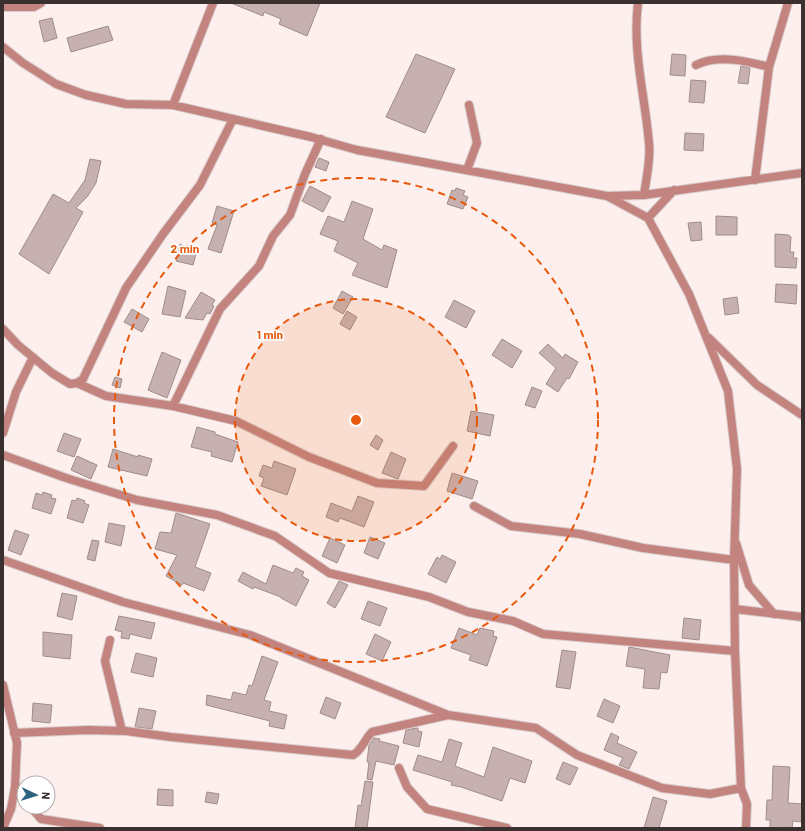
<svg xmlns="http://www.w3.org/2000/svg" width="805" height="831" font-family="Barlow,sans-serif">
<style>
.building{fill:#c7b1b0;stroke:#a08c8a}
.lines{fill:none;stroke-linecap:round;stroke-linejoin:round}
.minor-casing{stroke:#d9cdcb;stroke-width:10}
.minor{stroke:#c38480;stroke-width:8}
.ring{fill:none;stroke:#e8590c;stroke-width:2;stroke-dasharray:7 5}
.centre{fill:#e8590c;stroke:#fff;stroke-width:2}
.ring-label{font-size:12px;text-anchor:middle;font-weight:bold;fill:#e8590c;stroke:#fff;stroke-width:3.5;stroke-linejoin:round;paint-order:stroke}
</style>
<rect width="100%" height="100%" fill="#fcefed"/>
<!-- building -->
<path class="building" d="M 231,3 L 320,3 L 307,36 L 279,24 L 281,19 L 264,12 L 263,16 Z
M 52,18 L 57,38 L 44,42 L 39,21 Z
M 108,26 L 113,40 L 71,52 L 67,38 Z
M 416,54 L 455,69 L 425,133 L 386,117 Z
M 672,54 L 686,55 L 685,76 L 670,75 Z
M 741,66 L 750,68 L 748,84 L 738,83 Z
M 691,80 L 706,81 L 704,103 L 689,102 Z
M 685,133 L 704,134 L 703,151 L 684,150 Z
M 319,158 L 329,162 L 326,171 L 315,167 Z
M 90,159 L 101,161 L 96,183 L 87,197 L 76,208 L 83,212 L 49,274 L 19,254 L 53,194 L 69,203 L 85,180 Z
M 310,186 L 331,197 L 323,212 L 302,201 Z
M 456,188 L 465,191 L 463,195 L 468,197 L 463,209 L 447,204 L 452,190 L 455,191 Z
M 352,201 L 373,209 L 363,239 L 382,250 L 384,245 L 397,250 L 387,288 L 352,275 L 358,263 L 334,251 L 338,241 L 320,234 L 328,216 L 344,222 Z
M 217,206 L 234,211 L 221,253 L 208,249 L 217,225 L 212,223 Z
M 716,216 L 737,217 L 737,235 L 716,235 Z
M 701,222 L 702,240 L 691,241 L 688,223 Z
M 775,234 L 789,235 L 791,237 L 790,252 L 794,252 L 793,258 L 797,258 L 796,268 L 775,267 Z
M 180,244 L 196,254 L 193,265 L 176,261 Z
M 776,284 L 797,285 L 796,304 L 775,302 Z
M 168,286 L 186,291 L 180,317 L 162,314 Z
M 342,291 L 353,297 L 343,314 L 333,308 Z
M 201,292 L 215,300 L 212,305 L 214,306 L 210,314 L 207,313 L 203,320 L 185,318 Z
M 737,297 L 739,313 L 725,315 L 723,299 Z
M 454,300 L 475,311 L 466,328 L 445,317 Z
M 132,309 L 149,319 L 142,332 L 124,322 Z
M 347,311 L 357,317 L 350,330 L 340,324 Z
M 502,339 L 522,351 L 512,368 L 492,355 Z
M 548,344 L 563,358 L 565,354 L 578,362 L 569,379 L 567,378 L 558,392 L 546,384 L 556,368 L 539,353 Z
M 162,352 L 181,360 L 167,398 L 148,390 Z
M 115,377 L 122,379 L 120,388 L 112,385 Z
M 532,387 L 542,391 L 535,408 L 525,405 Z
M 471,411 L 494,415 L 490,436 L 467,431 Z
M 197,427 L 215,432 L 215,434 L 238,442 L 232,462 L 211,456 L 212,452 L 191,447 Z
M 64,433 L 81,439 L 74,457 L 57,451 Z
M 376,435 L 383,440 L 378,450 L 370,445 Z
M 113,449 L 138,457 L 138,455 L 152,459 L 147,476 L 108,467 Z
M 391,452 L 406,459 L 398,479 L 382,473 Z
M 77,456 L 97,465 L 91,479 L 71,470 Z
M 274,461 L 296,469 L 287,495 L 261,486 L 264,478 L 259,476 L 263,465 L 272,468 Z
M 452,473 L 478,481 L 472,499 L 447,491 Z
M 43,492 L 52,495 L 51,498 L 56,499 L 51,514 L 32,508 L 36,493 L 42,495 Z
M 358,496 L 374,502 L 364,527 L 340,518 L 338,522 L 326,517 L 331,503 L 352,511 Z
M 77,498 L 85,501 L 84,503 L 89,505 L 83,523 L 67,518 L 72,500 L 76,501 Z
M 176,513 L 210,524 L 195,567 L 211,573 L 204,591 L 183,583 L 182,585 L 166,576 L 177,555 L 155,549 L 160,532 L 171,533 Z
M 109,523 L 125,526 L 121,546 L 105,542 Z
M 15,530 L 29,535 L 21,555 L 8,550 Z
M 370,537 L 385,543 L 378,559 L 364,553 Z
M 330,538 L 345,545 L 337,563 L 322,556 Z
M 92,540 L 99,541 L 95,561 L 87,559 Z
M 442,555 L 456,562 L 446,583 L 428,574 L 437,557 L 440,559 Z
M 273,565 L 293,573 L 296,568 L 304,572 L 302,576 L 309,580 L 296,606 L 281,598 L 281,597 L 254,587 L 253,589 L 238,581 L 243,572 L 266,584 Z
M 339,581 L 348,585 L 335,608 L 327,603 Z
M 62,593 L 77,596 L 72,620 L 57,616 Z
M 368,601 L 387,608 L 380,626 L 361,619 Z
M 119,616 L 155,623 L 151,639 L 130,634 L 129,639 L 121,638 L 122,632 L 115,630 Z
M 684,618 L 701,620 L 699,640 L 682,638 Z
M 459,628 L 477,635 L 480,628 L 494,631 L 493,636 L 497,637 L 487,666 L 469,660 L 471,655 L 451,648 Z
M 43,632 L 72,635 L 70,659 L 43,656 Z
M 375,634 L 391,642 L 382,661 L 366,654 Z
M 629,647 L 670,655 L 667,673 L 661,672 L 659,689 L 643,688 L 645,669 L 626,666 Z
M 562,650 L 576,652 L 570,689 L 556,687 Z
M 136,653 L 157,658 L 153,677 L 131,672 Z
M 262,656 L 278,662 L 264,700 L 271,702 L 269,711 L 287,715 L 284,729 L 269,726 L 270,721 L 206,705 L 207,695 L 231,700 L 233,692 L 246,695 L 249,685 L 252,686 Z
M 326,697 L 341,703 L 335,719 L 320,713 Z
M 604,699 L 620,706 L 613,723 L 597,716 Z
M 33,703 L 52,705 L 50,723 L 32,721 Z
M 139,708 L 156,711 L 152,729 L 135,727 Z
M 416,728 L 418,728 L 418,731 L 422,732 L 419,747 L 403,743 L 406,730 Z
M 611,733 L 619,737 L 617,743 L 637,752 L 629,769 L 619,765 L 623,758 L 604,750 Z
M 374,738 L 380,739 L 379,741 L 399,746 L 394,765 L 376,761 L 372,780 L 367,779 L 369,762 L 367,762 L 369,745 Z
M 449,739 L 462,743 L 455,766 L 484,777 L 493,747 L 532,761 L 525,783 L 510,778 L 502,801 L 461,787 L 451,785 L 452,782 L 413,770 L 418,755 L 442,762 Z
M 563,762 L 578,768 L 570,785 L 556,779 Z
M 773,766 L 790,767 L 788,803 L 802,804 L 802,822 L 793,821 L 792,828 L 770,828 L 770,820 L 766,820 L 767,800 L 772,800 Z
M 365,781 L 373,782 L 367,828 L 355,828 L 358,805 L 361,806 Z
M 158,789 L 173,790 L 173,806 L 157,805 Z
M 207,792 L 219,794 L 217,804 L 205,802 Z
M 653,797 L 667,801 L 659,828 L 644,828 Z"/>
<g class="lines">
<defs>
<path id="minor" d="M 638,3 C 632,50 645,96 649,143 C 651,160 646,179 644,195
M 3,7 L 34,7 L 41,3
M 3,47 L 23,63 L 56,84 L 86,95 L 126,104 L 173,105 L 311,137 L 357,150 L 607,196 L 648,218 L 689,294 L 728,391 L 737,469 L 734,560 L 735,651 L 741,788 L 747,804 L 746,828
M 696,65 C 718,54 746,61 769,67
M 173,105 L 213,3
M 467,170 L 477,143 L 469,105
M 755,180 L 769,67 L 788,3
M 608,196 L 644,195 L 802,173
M 648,218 L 674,190
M 3,329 L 18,345 L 52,373 L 70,384 L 77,383 L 106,396 L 173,406 L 236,421 L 309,457 L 377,483 L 424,486 L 453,446
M 709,338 L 757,385 L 802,415
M 77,383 L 83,379 L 126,288 L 163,234 L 200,185 L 233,119
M 173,406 L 220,309 L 259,266 L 273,236 L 290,215 L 305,174 L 321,139
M 3,433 L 16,392 L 33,357
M 3,455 L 66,478 L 137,500 L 217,515 L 275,536 L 329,573 L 429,597 L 468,612 L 513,621 L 543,634 L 735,651
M 474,506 L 511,526 L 580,534 L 643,548 L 734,560
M 736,543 L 749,585 L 774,614
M 3,560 L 123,602 L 250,635 L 448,715 L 536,728 L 577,755 L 662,788 L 710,794 L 741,788
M 735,609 L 802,617
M 110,640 L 105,661 L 122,731
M 3,685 L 17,743 L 15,787 L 11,809 L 3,828
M 14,733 L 88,730 L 126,731 L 171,737 L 353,755 C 362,750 364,740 372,732 L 448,715
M 399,768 L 407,787 L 427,809 L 507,828
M 15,787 L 24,798
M 31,807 L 41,819 L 100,828"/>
</defs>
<!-- minor casing -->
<use href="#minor" class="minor-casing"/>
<!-- minor -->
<use href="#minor" class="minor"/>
</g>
<!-- distance rings -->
<circle cx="356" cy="420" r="121" fill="#e8590c" fill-opacity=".12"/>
<g class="ring">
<circle cx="356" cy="420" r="121"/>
<circle cx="356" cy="420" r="242"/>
</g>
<circle cx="356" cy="420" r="6" class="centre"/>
<g class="ring-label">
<text x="185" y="253">2 min</text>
<text x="270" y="339">1 min</text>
</g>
<!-- border -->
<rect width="805" height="831" fill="none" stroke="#39302f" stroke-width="8"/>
<!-- north arrow -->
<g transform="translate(36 795) rotate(94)"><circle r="19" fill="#ffffff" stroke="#b0acac"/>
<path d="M0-3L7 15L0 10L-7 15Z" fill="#2d637f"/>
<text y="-6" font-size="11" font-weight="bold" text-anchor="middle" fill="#39302f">N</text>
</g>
</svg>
